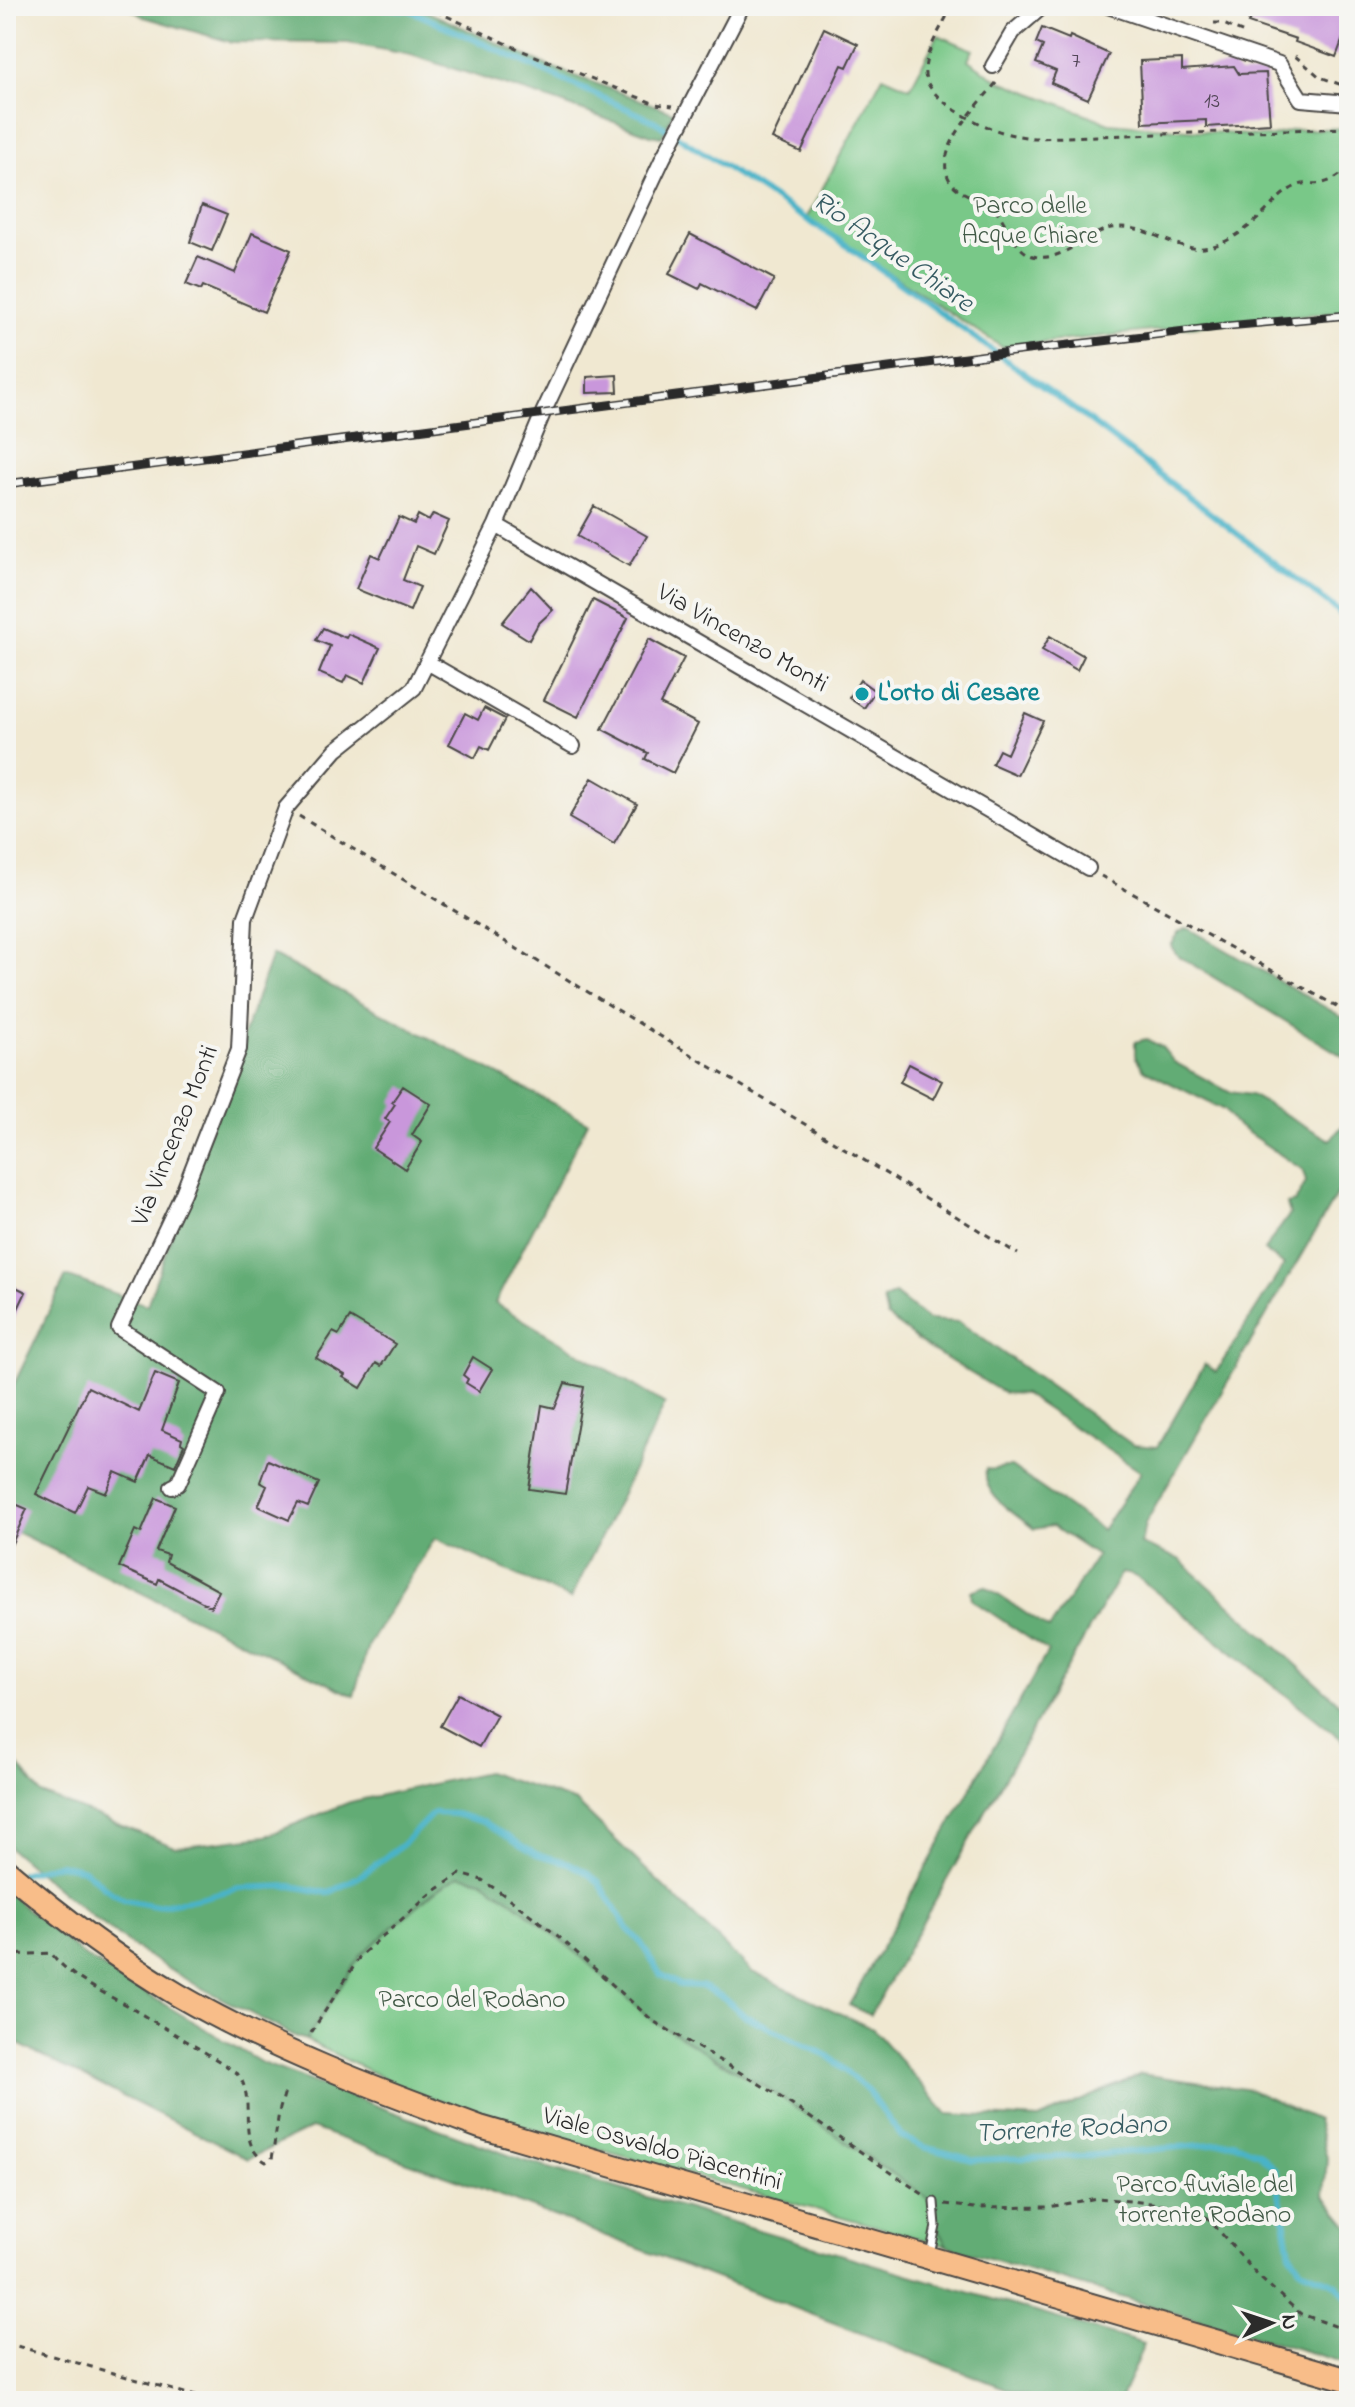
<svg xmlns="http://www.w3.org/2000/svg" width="1355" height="2407" font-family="'Indie Flower',sans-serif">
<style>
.green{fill:#79c888;stroke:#527a5a;stroke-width:2}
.forest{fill:#62ac74;stroke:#466c50;stroke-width:2}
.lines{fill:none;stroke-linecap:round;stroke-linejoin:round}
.stream{stroke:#4ab3c8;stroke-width:6}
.building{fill:#c997db}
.service-casing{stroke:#494744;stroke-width:11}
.minor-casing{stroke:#494744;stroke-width:18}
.primary-casing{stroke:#494744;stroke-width:26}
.path{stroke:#494744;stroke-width:3;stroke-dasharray:6 6;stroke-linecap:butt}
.service{stroke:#fff;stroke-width:7}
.minor{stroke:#fff;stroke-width:14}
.primary{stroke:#f8bd89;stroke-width:22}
.rail-casing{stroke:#2b2b2b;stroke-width:9}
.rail{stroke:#f6f6f2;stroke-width:6;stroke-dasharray:18;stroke-linecap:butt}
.culture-dot{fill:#0f9aa8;stroke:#f6f6f2;stroke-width:3}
.labels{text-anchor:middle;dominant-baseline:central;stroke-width:8;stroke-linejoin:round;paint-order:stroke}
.number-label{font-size:22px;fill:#524657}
.park-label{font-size:26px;fill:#425a47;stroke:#f6f6f2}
.street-label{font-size:26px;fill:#2b2b2b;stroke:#f6f6f2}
.culture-label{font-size:26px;font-weight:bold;fill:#0d838f;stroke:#f6f6f2;text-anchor:start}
.water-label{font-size:28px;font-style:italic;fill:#365b62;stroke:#f6f6f2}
</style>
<rect width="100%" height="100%" fill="#f6f6f2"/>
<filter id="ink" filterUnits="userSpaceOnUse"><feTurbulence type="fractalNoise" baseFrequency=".0125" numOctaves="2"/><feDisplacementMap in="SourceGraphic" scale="16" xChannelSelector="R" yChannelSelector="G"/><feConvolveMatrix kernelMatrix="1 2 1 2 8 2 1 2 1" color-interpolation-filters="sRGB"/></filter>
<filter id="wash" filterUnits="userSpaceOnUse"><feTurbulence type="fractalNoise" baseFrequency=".006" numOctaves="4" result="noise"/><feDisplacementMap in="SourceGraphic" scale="32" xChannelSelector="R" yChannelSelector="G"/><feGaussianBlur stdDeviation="1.8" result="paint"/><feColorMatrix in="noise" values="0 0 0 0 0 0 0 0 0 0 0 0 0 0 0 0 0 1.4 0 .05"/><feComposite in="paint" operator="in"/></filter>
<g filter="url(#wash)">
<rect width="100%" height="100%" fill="#f0e8d1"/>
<!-- green -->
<path class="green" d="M 938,35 L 973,50 L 968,60 L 998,80 L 1109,123 L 1269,137 L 1292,130 L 1349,128 L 1349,310 L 1002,347 L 806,219 L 883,76 L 910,88 Z
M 460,1875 L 482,1880 L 507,1897 L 604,1975 L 715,2059 L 773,2092 L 934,2202 L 936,2226 L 947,2246 L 583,2145 L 410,2091 L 306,2040 L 361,1955 L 433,1892 Z"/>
<!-- forest -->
<path class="forest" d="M 125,6 L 415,6 L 546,65 L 673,112 L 662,137 L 651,135 L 555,101 L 411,55 L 348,43 L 231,42 L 144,17 Z
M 1188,928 L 1349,1021 L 1349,1060 L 1177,955 L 1171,946 L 1179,932 Z
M 272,955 L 588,1122 L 495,1303 L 665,1404 L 571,1599 L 435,1538 L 368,1645 L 354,1696 L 6,1527 L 6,1401 L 66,1276 L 147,1305 Z
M 1146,1039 L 1162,1047 L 1174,1062 L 1229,1092 L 1251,1095 L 1330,1140 L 1347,1121 L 1349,1112 L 1349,1173 L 1145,1524 L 1141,1544 L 1179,1559 L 1349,1712 L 1349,1745 L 1141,1580 L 1132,1575 L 1121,1573 L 870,2015 L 849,2005 L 1048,1651 L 972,1600 L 971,1591 L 985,1586 L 1049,1629 L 1097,1556 L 1052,1526 L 1034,1529 C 1015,1513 982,1497 986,1469 C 996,1471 1000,1466 1011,1467 L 1102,1530 L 1141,1472 L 1024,1394 L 1004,1393 L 927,1347 L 887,1317 L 883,1300 L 895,1294 L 928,1320 L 959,1322 L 1133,1445 L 1157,1447 L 1205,1364 L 1216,1372 L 1284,1265 L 1264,1250 L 1290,1214 L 1287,1204 L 1295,1202 L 1306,1182 L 1303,1170 L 1235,1124 L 1224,1110 L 1144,1070 L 1135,1056 L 1135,1042 Z
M 6,1749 L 41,1794 L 175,1847 L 266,1836 L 350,1802 L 486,1772 L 576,1802 L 752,1972 L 873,2029 L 947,2114 L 1039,2119 L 1141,2074 L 1251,2090 L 1317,2120 L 1327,2158 L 1324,2196 L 1349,2226 L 1349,2364 L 947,2246 L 936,2226 L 934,2202 L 773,2092 L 653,2021 L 558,1936 L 507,1897 L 482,1880 L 460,1875 L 433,1892 L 361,1955 L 306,2040 L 295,2036 C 243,2009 189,1984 140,1951 C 93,1920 49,1881 6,1845 Z
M 6,1892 L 84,1956 L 262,2063 L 522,2160 L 1144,2344 L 1120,2401 L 1039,2401 L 456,2179 L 312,2128 L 248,2159 L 6,2038 Z"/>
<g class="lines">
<!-- stream -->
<path class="stream" d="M 361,6 L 409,10 L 654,121 L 846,245 L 1078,412 L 1337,610 L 1349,625
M 21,1874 L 60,1864 L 85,1870 L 104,1887 L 125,1900 L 156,1906 L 200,1898 L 239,1888 L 291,1886 L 329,1893 L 360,1876 L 402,1845 L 433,1813 L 455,1814 L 484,1822 L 536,1854 L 569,1863 L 584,1871 L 599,1882 L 627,1928 L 641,1943 L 660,1974 L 680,1985 L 701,1986 L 723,1997 L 745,2016 L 828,2056 L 868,2091 L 901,2136 L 924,2147 L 973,2160 L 1085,2156 L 1233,2142 L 1259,2153 L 1275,2170 L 1290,2253 L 1301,2269 L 1336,2284 L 1349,2299"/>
</g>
<g id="blocks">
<!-- building -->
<path class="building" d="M 1257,6 L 1349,6 L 1349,22 L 1336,57 L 1295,42 L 1296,39 L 1248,23 Z
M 824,28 L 858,44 L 847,67 L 842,65 L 801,152 L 772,139 Z
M 1042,28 L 1069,39 L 1070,36 L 1109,54 L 1088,99 L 1051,83 L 1056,71 L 1036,63 L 1043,46 L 1036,43 Z
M 1182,59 L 1182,70 L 1234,66 L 1239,74 L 1266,73 L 1270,123 L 1206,127 L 1206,120 L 1143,123 L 1140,61 Z
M 202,205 L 227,215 L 212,251 L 190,242 Z
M 252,233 L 291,250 L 264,312 L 203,286 L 201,290 L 186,284 L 198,257 L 235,273 Z
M 690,234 L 774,279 L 757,311 L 702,283 L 699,289 L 669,274 Z
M 617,375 L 618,392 L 587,393 L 587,377 Z
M 594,506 L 647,536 L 629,566 L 577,536 Z
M 433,514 L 449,521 L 434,554 L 416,546 L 403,580 L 420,587 L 410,611 L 356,589 L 371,554 L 380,558 L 399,517 L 414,524 L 418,515 L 429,521 Z
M 531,587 L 553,610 L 538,624 L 529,640 L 502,623 Z
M 593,600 L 628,618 L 578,717 L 544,700 Z
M 323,628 L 346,638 L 348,634 L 380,648 L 364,683 L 347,675 L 343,683 L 319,673 L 330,646 L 316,640 Z
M 1050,636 L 1084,656 L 1077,670 L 1042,650 Z
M 649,639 L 684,658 L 660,704 L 698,724 L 673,773 L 645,759 L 648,753 L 602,729 Z
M 860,680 L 875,691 L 864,708 L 849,698 Z
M 484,708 L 505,719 L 489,750 L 481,746 L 475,758 L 449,744 L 465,713 L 478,720 Z
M 1025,713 L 1043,721 L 1017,775 L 992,764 L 999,750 L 1007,754 Z
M 592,778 L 637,804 L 614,844 L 569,818 Z
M 909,1064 L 942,1081 L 933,1099 L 900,1082 Z
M 403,1086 L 431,1104 L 412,1135 L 422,1142 L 405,1169 L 373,1148 L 390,1122 L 385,1119 L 395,1104 L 392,1102 Z
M 6,1282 L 26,1292 L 6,1334 Z
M 350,1317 L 395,1344 L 381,1366 L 376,1363 L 361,1388 L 343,1377 L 345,1375 L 316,1358 L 333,1332 L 339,1335 Z
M 473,1357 L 492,1369 L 479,1391 L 466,1383 L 468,1379 L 463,1375 Z
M 155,1373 L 179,1383 L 162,1430 L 182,1439 L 181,1443 L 184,1445 L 175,1466 L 150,1455 L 138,1482 L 115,1472 L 106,1493 L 88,1486 L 75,1513 L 36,1494 L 88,1387 L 139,1412 Z
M 565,1383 L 584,1387 L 565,1494 L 529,1489 L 542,1405 L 555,1408 Z
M 268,1460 L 319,1483 L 308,1507 L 298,1503 L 289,1520 L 258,1506 L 267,1486 L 260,1482 Z
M 156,1498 L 175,1506 L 156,1551 L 168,1555 L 166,1562 L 219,1591 L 211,1607 L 159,1579 L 157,1584 L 119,1567 L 135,1530 L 141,1533 Z
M 6,1500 L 27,1509 L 6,1557 Z
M 458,1694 L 497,1715 L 479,1747 L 440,1726 Z"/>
</g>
</g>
<g filter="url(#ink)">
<use href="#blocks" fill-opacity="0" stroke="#494744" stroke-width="2"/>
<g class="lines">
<defs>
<path id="service" d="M 930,2255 L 936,2226 L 934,2202"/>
<path id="minor" d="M 1108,6 L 1279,64 L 1301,99 L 1349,103
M 993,66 L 1013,32 L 1043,6
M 496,525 L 1088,868
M 427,662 L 573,746
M 172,1487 L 178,1484 L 218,1393 L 119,1328 L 183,1193 L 239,1049 L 245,919 L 286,808 L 336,750 L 414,688 L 496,525 L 543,413 L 663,158 L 742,6"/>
<path id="primary" d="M 6,1870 C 60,1916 117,1959 178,1995 C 273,2050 377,2089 480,2127 L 1349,2380"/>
</defs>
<!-- service casing -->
<use href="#service" class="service-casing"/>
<!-- minor casing -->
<use href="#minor" class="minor-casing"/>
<!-- primary casing -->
<use href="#primary" class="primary-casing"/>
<!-- path -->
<path class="path" d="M 425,6 L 523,51 L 655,104 L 673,106
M 952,6 C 943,25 927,48 925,69 C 921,99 984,128 1009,134 C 1017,136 1026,137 1034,138 L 1349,128
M 1214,23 L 1221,23 L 1244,33
M 1295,56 L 1320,77 L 1342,85
M 996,83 C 977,107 920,162 959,190 C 970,198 986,199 996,210 C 1008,225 1013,249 1033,256 C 1062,264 1084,234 1111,228 C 1139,222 1165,244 1193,248 C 1218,251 1245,231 1262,215 C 1274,203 1283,191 1299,185 C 1307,182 1316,185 1323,183 C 1333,181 1342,174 1349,167
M 299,816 L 1018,1254
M 1101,876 L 1349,1013
M 6,1955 L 51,1953 C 72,1980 102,1991 131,2008 C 166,2029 203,2050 237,2073 C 259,2100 233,2142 266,2162 L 272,2159 L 279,2112 L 285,2091
M 311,2033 L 361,1955 L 433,1892 L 460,1874 L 482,1880 L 507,1897 L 558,1936 L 653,2021 L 773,2092 L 924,2195
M 945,2204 L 974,2208 L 1049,2207 L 1097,2198 L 1183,2206 L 1208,2218 L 1258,2276 L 1301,2314 L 1349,2331
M 6,2343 L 213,2401"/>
<!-- service -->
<use href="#service" class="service"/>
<!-- minor -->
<use href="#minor" class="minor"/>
<!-- primary -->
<use href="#primary" class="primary"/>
<defs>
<path id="rail" d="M 6,484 L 1011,352 L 1227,326 L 1349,315"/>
</defs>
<!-- rail casing -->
<use href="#rail" class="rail-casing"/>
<!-- rail -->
<use href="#rail" class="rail"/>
</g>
</g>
<!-- markers -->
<circle class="culture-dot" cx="862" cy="694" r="8"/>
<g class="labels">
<!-- number labels -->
<g class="number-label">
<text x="1076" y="62">7</text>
<text x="1212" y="102">13</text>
</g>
<!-- park labels -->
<g class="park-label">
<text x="1030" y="207">Parco delle<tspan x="1030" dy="30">Acque Chiare</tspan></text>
<text x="472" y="2001">Parco del Rodano</text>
<text x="1205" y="2186">Parco fluviale del<tspan x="1205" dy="30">torrente Rodano</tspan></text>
</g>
<!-- street labels -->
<g class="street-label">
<text transform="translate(742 639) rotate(30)">Via Vincenzo Monti</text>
<text transform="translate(176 1136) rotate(-68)">Via Vincenzo Monti</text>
<text transform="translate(662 2150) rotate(16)">Viale Osvaldo Piacentini</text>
</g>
<!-- culture labels -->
<g class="culture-label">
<text x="878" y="694">L'orto di Cesare</text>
</g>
<!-- water labels -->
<g class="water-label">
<text transform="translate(892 253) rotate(35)">Rio Acque Chiare</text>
<text transform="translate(1071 2130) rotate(-3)">Torrente Rodano</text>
</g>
</g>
<!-- margin -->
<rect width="1355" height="2407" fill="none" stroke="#f6f6f2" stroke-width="32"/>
<!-- north arrow -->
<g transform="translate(1271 2323) rotate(87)" stroke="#f6f6f2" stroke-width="6" paint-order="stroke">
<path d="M0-6L14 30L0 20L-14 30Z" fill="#2b2b2b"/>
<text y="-12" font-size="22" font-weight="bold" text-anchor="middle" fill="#2b2b2b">N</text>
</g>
</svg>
